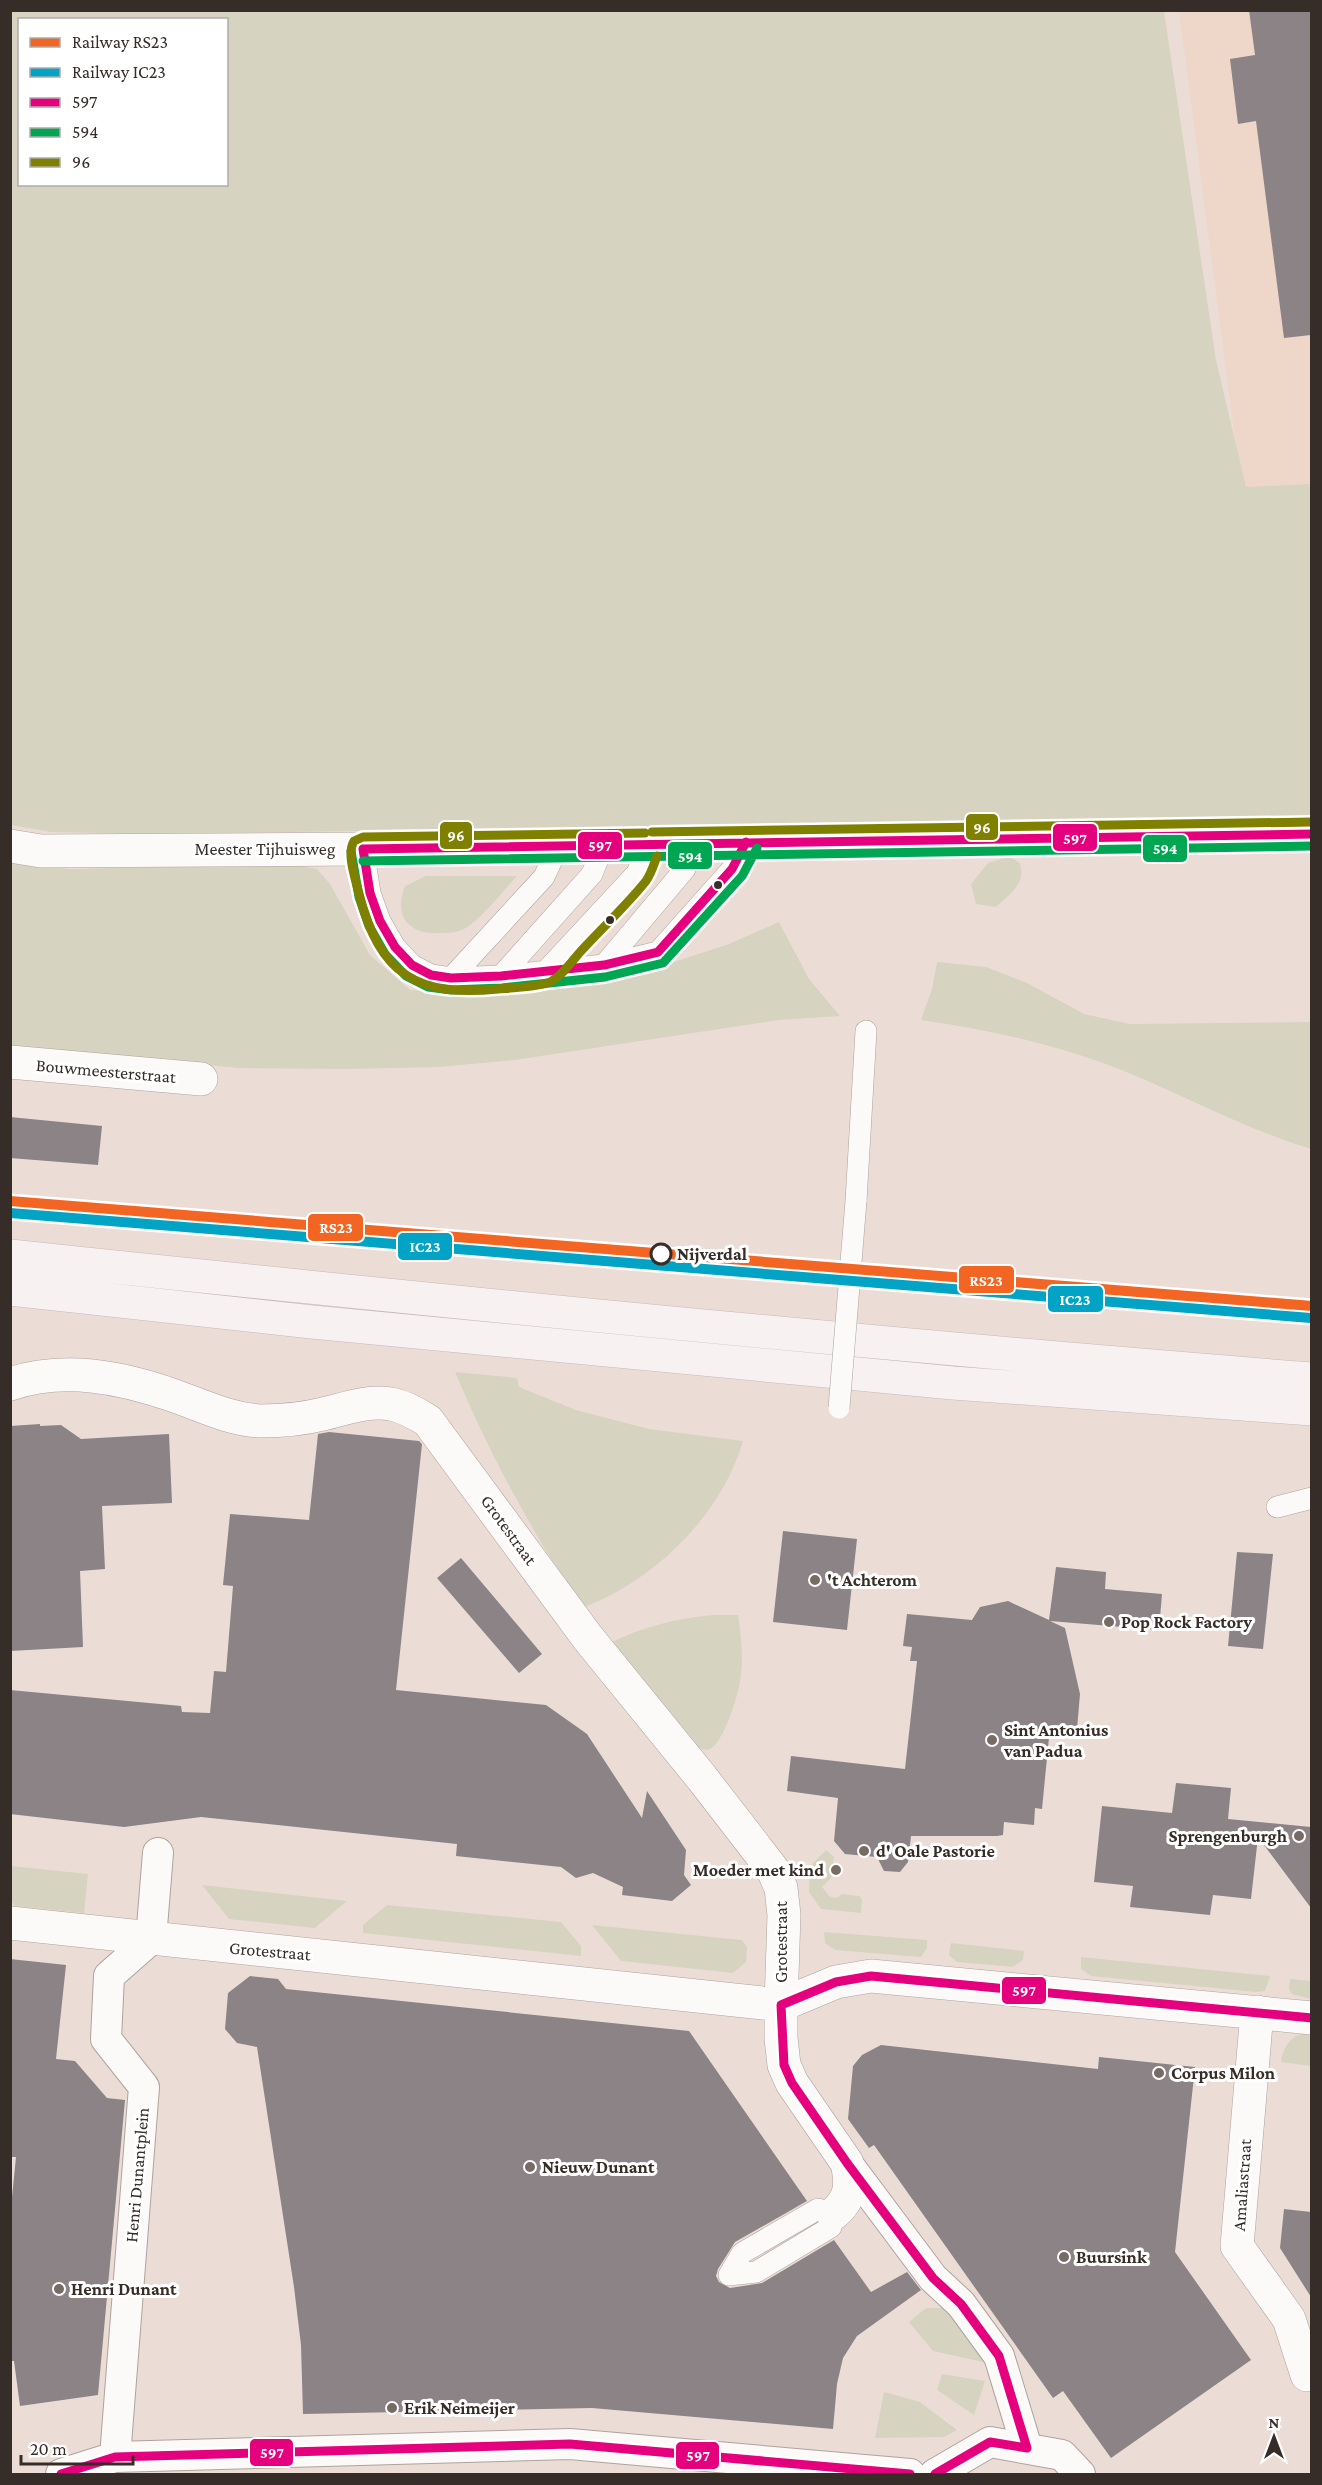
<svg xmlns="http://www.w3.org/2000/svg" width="1322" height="2485" font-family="'Crimson Pro',serif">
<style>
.built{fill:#eed6c9}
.green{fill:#d7d3c1;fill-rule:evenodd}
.building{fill:#8b8385}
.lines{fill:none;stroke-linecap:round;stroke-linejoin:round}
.service-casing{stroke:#ada39d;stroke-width:22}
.pedestrian-casing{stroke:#ada39d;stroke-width:32}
.minor-casing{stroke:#ada39d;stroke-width:34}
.primary-casing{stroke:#c6b9b7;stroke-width:34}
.service{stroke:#fcfaf9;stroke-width:21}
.pedestrian{stroke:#fcfaf9;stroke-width:30}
.minor{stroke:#fcfaf9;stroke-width:33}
.primary{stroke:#f7f1f1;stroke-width:33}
.service-bridge-casing{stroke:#ada39d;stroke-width:22;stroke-linecap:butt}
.service-bridge{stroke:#fcfaf9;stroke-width:21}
.bus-1-casing{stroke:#fff;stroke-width:14}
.bus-2-casing{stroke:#fff;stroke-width:14}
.bus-3-casing{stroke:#fff;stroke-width:14}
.bus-1{stroke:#e5007d;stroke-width:9}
.bus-2{stroke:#00a651;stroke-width:9}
.bus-3{stroke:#808000;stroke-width:9}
.rail-1-casing{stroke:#fff;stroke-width:15}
.rail-2-casing{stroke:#fff;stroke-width:15}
.rail-1{stroke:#f26522;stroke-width:10}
.rail-2{stroke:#03a3c6;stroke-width:10}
.bus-dot{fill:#372d28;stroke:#fff;stroke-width:2}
.stop-dot{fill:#fff;stroke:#372d28;stroke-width:3}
.poi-dot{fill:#766b65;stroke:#fff;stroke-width:2}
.labels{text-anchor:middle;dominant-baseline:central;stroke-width:6;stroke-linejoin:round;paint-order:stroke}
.street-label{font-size:18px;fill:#372d28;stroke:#fff}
.stop-label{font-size:18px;font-weight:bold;fill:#372d28;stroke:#fff;text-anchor:start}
.poi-label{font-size:18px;font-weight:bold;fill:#372d28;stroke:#fff;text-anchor:start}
.line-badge{stroke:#fff;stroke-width:2}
.badge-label{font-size:16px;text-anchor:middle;font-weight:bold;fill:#fff}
</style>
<rect width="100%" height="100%" fill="#ebddd6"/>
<!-- built -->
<path class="built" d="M 1179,11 L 1311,11 L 1311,489 L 1242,493 Z"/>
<!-- green -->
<path class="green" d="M 10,11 L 1164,11 L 1216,360 L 1246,487 L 1311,484 L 1311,817 L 154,834 L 51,832 L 11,825 ZM 20,20 L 226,20 L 226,184 L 20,184 Z
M 1008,857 L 1019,862 C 1028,882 1010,894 996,907 L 976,904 L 971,884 L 988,863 Z
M 10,861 L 69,869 L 293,864 L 317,869 L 330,884 L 370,955 L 410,990 L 458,993 L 549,988 L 602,979 L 668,964 L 729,944 L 779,922 L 809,979 L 840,1016 L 779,1020 L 515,1060 L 439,1067 L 348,1069 L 240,1068 L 11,1049 Z
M 426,876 L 517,876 C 504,890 480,921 464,929 C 457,933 448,933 441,933 C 409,935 393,917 405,886 Z
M 937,962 L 986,967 L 1027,983 L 1084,1014 L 1130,1024 L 1311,1022 L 1311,1149 C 1238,1127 1172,1088 1100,1062 C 1041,1041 982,1029 921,1020 L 932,989 Z
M 455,1372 L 517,1378 L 519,1387 L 576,1410 L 649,1429 L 743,1441 C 721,1516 654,1581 582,1608 C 531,1530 491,1457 455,1372 Z
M 713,1615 L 738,1615 C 741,1636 744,1659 740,1681 C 738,1696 724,1742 710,1749 C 706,1751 701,1749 697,1747 L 610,1643 C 643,1627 676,1618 713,1615 Z
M 826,1850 L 834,1857 L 831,1878 L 822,1887 L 830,1897 L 837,1898 L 842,1894 L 859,1896 L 862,1899 L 861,1913 L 821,1909 L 809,1892 L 810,1866 Z
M 11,1866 L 88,1874 L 84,1913 L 15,1906 L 11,1900 Z
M 202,1885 L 347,1901 L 315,1928 L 229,1919 Z
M 387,1905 L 561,1922 L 581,1946 L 581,1956 L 363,1933 L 363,1925 Z
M 592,1925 L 742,1940 L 747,1947 L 746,1962 L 733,1973 L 621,1961 Z
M 824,1932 L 927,1940 L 927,1948 L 921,1957 L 835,1950 L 825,1943 Z
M 951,1943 L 1024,1951 L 1023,1960 L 1013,1967 L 957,1962 L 949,1955 Z
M 1081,1957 L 1270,1976 L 1265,1991 L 1256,1992 L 1091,1976 L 1081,1969 Z
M 1290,1979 L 1311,1981 L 1311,1999 L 1292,1994 L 1289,1989 Z
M 1311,2033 L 1311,2066 L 1281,2062 C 1283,2046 1293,2032 1311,2033 Z
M 926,2308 L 952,2308 L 988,2357 L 983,2362 L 933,2351 L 909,2322 Z
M 942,2374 L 985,2381 L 974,2415 L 937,2390 Z
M 884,2392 L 920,2402 L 957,2430 L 944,2437 L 875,2438 Z"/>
<!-- building -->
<path class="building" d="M 1249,10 L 1311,10 L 1311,335 L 1284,338 L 1256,121 L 1238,124 L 1230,59 L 1255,55 Z
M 10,1117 L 102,1126 L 98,1165 L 10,1158 Z
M 40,1424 L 40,1426 L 61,1425 L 81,1439 L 169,1434 L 172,1503 L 102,1506 L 105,1569 L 80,1571 L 83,1647 L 10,1651 L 10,1426 Z
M 329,1432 L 419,1441 L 422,1444 L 396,1690 L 546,1705 L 587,1734 L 642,1818 L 647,1791 L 686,1850 L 684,1875 L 691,1885 L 672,1901 L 622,1895 L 623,1887 L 593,1873 L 576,1878 L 561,1867 L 456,1856 L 457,1844 L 201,1817 L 124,1827 L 10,1814 L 10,1690 L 181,1706 L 182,1712 L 210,1713 L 214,1671 L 226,1672 L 233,1586 L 223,1585 L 230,1514 L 309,1520 L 318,1434 Z
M 783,1531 L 857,1539 L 847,1630 L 773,1622 Z
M 1237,1552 L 1273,1554 L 1263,1649 L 1228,1646 Z
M 461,1558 L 542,1654 L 519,1673 L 437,1578 Z
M 1056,1567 L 1106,1572 L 1105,1589 L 1162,1594 L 1159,1630 L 1050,1621 L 1065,1628 L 1080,1694 L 1077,1729 L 1050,1727 L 1042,1809 L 1035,1808 L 1034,1825 L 1004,1822 L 1003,1835 L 997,1836 L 911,1836 L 908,1862 L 900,1872 L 884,1871 L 877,1857 L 845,1854 L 834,1841 L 838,1798 L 787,1791 L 791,1756 L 905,1769 L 917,1661 L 910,1661 L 912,1647 L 903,1646 L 907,1614 L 972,1620 L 980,1607 L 1008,1601 L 1049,1620 Z
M 1176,1783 L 1231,1788 L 1228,1819 L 1311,1827 L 1311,1908 L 1258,1837 L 1251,1899 L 1213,1895 L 1210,1915 L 1130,1907 L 1133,1886 L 1094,1882 L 1102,1806 L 1172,1813 Z
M 10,1959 L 66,1965 L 56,2059 L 75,2061 L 107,2098 L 125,2100 L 98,2395 L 20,2406 L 14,2361 L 10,2361 L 10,2217 L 16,2157 L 10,2157 Z
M 250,1976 L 278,1979 L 286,1989 L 689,2031 L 807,2201 L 735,2242 L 718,2269 L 716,2276 L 719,2282 L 730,2288 L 762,2283 L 834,2240 L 871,2292 L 907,2272 L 921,2290 L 857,2336 L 843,2358 L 837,2384 L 833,2429 L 592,2408 L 303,2414 L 301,2345 L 294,2287 L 257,2047 L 237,2043 L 225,2029 L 228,1993 Z
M 881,2045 L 1098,2069 L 1099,2057 L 1195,2067 L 1175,2252 L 1251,2360 L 1111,2458 L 1063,2391 L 1053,2398 L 874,2145 L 869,2148 L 848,2119 L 853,2066 L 862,2055 Z
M 1284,2209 L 1311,2212 L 1311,2297 L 1280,2248 Z"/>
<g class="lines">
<defs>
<path id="service" d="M 363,849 L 370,893 L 380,921 L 395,947 L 412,965 L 431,975 L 451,978 L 501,976 L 604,965 L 658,952 L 732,869 L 746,842
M 604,965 L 685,869 L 694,842
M 546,971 L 637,873 L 649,844
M 501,976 L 592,874 L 604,844
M 451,978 L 544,877 L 559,845
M 856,1201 L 866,1031
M 1277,1507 L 1312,1498
M 818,2209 L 833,2214 L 831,2227 L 756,2272 L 729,2275 L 742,2253 Z"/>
<path id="pedestrian" d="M 847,2163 L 933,2278 L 961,2304 L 999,2356 L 1027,2448
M 115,2457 L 144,2087 L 106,2039 L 109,1976 L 151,1939 L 158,1853
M 61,2474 L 115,2457 L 570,2444 L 910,2474
M 935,2474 L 990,2442 L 1062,2455 L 1080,2474"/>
<path id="minor" d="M 10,846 L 41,851 L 363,849 L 1312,834
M 10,1062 L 201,1079
M 10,1384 C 64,1366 120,1377 172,1395 C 201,1405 228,1419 260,1421 C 281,1421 303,1419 323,1414 C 345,1409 367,1400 391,1404 C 405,1407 416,1413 428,1421 L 588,1638 L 702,1778 L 773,1870 L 781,1888 L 784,1915 L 781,2005 L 781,2038 L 784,2065 L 792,2083 L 847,2163 C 852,2184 851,2200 833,2214
M 10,1923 L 781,2005 L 836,1982 L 871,1976 L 1312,2018
M 1257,2012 L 1237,2246 L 1289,2319 L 1307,2375"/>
<path id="primary" d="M 10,1256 C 444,1302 877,1345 1312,1379
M 10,1289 L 312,1322 L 953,1383 L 1312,1409"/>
</defs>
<!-- service casing -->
<use href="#service" class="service-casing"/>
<!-- pedestrian casing -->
<use href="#pedestrian" class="pedestrian-casing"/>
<!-- minor casing -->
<use href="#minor" class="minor-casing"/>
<!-- primary casing -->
<use href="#primary" class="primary-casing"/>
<!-- service -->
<use href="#service" class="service"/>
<!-- pedestrian -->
<use href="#pedestrian" class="pedestrian"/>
<!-- minor -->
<use href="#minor" class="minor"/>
<!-- primary -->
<use href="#primary" class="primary"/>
<defs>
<path id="service-bridge" d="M 839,1408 L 856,1201"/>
</defs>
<!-- service-bridge casing -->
<use href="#service-bridge" class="service-bridge-casing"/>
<!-- service-bridge -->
<use href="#service-bridge" class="service-bridge"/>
<defs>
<path id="bus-1" d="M 363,849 L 1312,834
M 363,849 L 370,893 L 380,921 L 395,947 L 412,965 L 431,975 L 451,978 L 501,976 L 604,965 L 658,952 L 732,869 L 746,842
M 61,2474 L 115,2457 L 570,2444 L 910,2474
M 935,2474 L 990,2442 L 1027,2448 L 999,2356 L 961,2304 L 933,2278 L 847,2163 L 792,2083 L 784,2065 L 781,2005 L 836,1982 L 871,1976 L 1312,2018"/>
<path id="bus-2" d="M 351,851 L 359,897 L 369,926 L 385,954 L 406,976 L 428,987 L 451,990 L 502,988 L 605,977 L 663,963 L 742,876 L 757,848
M 363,861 L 1312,846"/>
<path id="bus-3" d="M 652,832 L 1312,822
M 645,833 L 363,837 L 354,841 C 346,854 356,880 359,894 C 380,975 417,997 498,989 C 511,988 542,987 552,981 C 563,975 572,961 581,951 C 602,928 626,906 646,881 C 651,874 654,864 657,856"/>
</defs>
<!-- bus-1 casing -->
<use href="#bus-1" class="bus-1-casing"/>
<!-- bus-2 casing -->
<use href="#bus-2" class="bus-2-casing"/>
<!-- bus-3 casing -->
<use href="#bus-3" class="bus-3-casing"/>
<!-- bus-1 -->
<use href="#bus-1" class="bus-1"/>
<!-- bus-2 -->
<use href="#bus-2" class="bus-2"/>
<!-- bus-3 -->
<use href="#bus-3" class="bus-3"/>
<defs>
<path id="rail-1" d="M 10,1201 L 1312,1306"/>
<path id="rail-2" d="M 10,1213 L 1311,1318"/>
</defs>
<!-- rail-1 casing -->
<use href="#rail-1" class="rail-1-casing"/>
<!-- rail-2 casing -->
<use href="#rail-2" class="rail-2-casing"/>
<!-- rail-1 -->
<use href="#rail-1" class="rail-1"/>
<!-- rail-2 -->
<use href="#rail-2" class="rail-2"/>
</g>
<!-- markers -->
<g class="bus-dot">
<circle cx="718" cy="885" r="5"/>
<circle cx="610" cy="920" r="5"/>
</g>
<circle class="stop-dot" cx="661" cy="1254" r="10"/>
<g class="poi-dot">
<circle cx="815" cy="1580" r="6"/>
<circle cx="1109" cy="1622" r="6"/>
<circle cx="992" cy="1740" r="6"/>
<circle cx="1299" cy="1836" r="6"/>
<circle cx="864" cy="1851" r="6"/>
<circle cx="836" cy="1870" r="6"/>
<circle cx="1159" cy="2073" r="6"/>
<circle cx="530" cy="2167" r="6"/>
<circle cx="1064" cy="2257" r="6"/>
<circle cx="59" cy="2289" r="6"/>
<circle cx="392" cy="2408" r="6"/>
</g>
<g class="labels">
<!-- street labels -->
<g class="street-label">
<text x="265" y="849">Meester Tijhuisweg</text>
<text transform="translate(106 1071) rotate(5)">Bouwmeesterstraat</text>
<text transform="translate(509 1530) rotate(54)">Grotestraat</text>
<text transform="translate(781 1942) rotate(-90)">Grotestraat</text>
<text transform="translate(270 1951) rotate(5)">Grotestraat</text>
<text transform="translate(137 2175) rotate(-85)">Henri Dunantplein</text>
<text transform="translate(1242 2185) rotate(-86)">Amaliastraat</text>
</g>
<!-- stop labels -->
<g class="stop-label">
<text x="677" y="1254">Nijverdal</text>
</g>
<!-- poi labels -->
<g class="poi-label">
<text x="827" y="1580">'t Achterom</text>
<text x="1121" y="1622">Pop Rock Factory</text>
<text x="1004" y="1730">Sint Antonius<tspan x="1004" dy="21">van Padua</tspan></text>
<text x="1287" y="1836" text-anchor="end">Sprengenburgh</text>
<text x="876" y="1851">d' Oale Pastorie</text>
<text x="824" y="1870" text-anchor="end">Moeder met kind</text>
<text x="1171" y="2073">Corpus Milon</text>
<text x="542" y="2167">Nieuw Dunant</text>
<text x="1076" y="2257">Buursink</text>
<text x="71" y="2289">Henri Dunant</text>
<text x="404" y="2408">Erik Neimeijer</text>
</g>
</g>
<g class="line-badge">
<rect x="965" y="813" width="34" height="28" rx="6" fill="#808000"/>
<rect x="439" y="821" width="34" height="29" rx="6" fill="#808000"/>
<rect x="1052" y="823" width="46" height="29" rx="6" fill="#e5007d"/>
<rect x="577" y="831" width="46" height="29" rx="6" fill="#e5007d"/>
<rect x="1142" y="834" width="46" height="29" rx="6" fill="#00a651"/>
<rect x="667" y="841" width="46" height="29" rx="6" fill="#00a651"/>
<rect x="307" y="1213" width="57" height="29" rx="6" fill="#f26522"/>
<rect x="397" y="1232" width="56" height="29" rx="6" fill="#03a3c6"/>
<rect x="958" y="1265" width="57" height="29" rx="6" fill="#f26522"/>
<rect x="1047" y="1285" width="57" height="28" rx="6" fill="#03a3c6"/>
<rect x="1001" y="1976" width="46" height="29" rx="6" fill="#e5007d"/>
<rect x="249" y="2438" width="45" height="29" rx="6" fill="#e5007d"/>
<rect x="675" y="2441" width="45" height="29" rx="6" fill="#e5007d"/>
</g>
<g class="badge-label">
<text x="982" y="833">96</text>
<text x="456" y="841">96</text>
<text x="1075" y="844">597</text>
<text x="600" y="851">597</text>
<text x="1165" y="854">594</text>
<text x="690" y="862">594</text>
<text x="336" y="1233">RS23</text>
<text x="425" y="1252">IC23</text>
<text x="986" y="1286">RS23</text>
<text x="1075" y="1305">IC23</text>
<text x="1024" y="1996">597</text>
<text x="272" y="2458">597</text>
<text x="698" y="2461">597</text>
</g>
<!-- border -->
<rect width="1322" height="2485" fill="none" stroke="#372d28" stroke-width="24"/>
<!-- legend -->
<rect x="18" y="18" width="210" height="168" fill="#ffffff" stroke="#afaba9" stroke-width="1.5"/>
<rect x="30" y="38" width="30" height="9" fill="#f26522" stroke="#afaba9" stroke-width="1.5"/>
<text x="72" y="48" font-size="18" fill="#372d28">Railway RS23</text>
<rect x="30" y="68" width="30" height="9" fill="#03a3c6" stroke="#afaba9" stroke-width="1.5"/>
<text x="72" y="78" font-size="18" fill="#372d28">Railway IC23</text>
<rect x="30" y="98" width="30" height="9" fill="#e5007d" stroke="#afaba9" stroke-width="1.5"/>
<text x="72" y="108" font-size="18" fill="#372d28">597</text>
<rect x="30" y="128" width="30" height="9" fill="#00a651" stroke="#afaba9" stroke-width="1.5"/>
<text x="72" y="138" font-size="18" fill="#372d28">594</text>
<rect x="30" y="158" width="30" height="9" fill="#808000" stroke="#afaba9" stroke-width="1.5"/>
<text x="72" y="168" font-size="18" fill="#372d28">96</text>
<!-- north arrow -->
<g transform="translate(1274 2437)" stroke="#ffffff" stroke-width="4.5" paint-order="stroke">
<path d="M0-4.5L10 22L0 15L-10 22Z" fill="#372d28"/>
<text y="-9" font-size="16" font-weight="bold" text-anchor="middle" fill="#372d28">N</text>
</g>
<!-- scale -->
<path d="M21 2455v9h112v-9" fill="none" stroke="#372d28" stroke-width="3"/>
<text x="30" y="2455" font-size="18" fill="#372d28" stroke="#ffffff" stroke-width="4.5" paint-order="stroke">20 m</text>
</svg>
